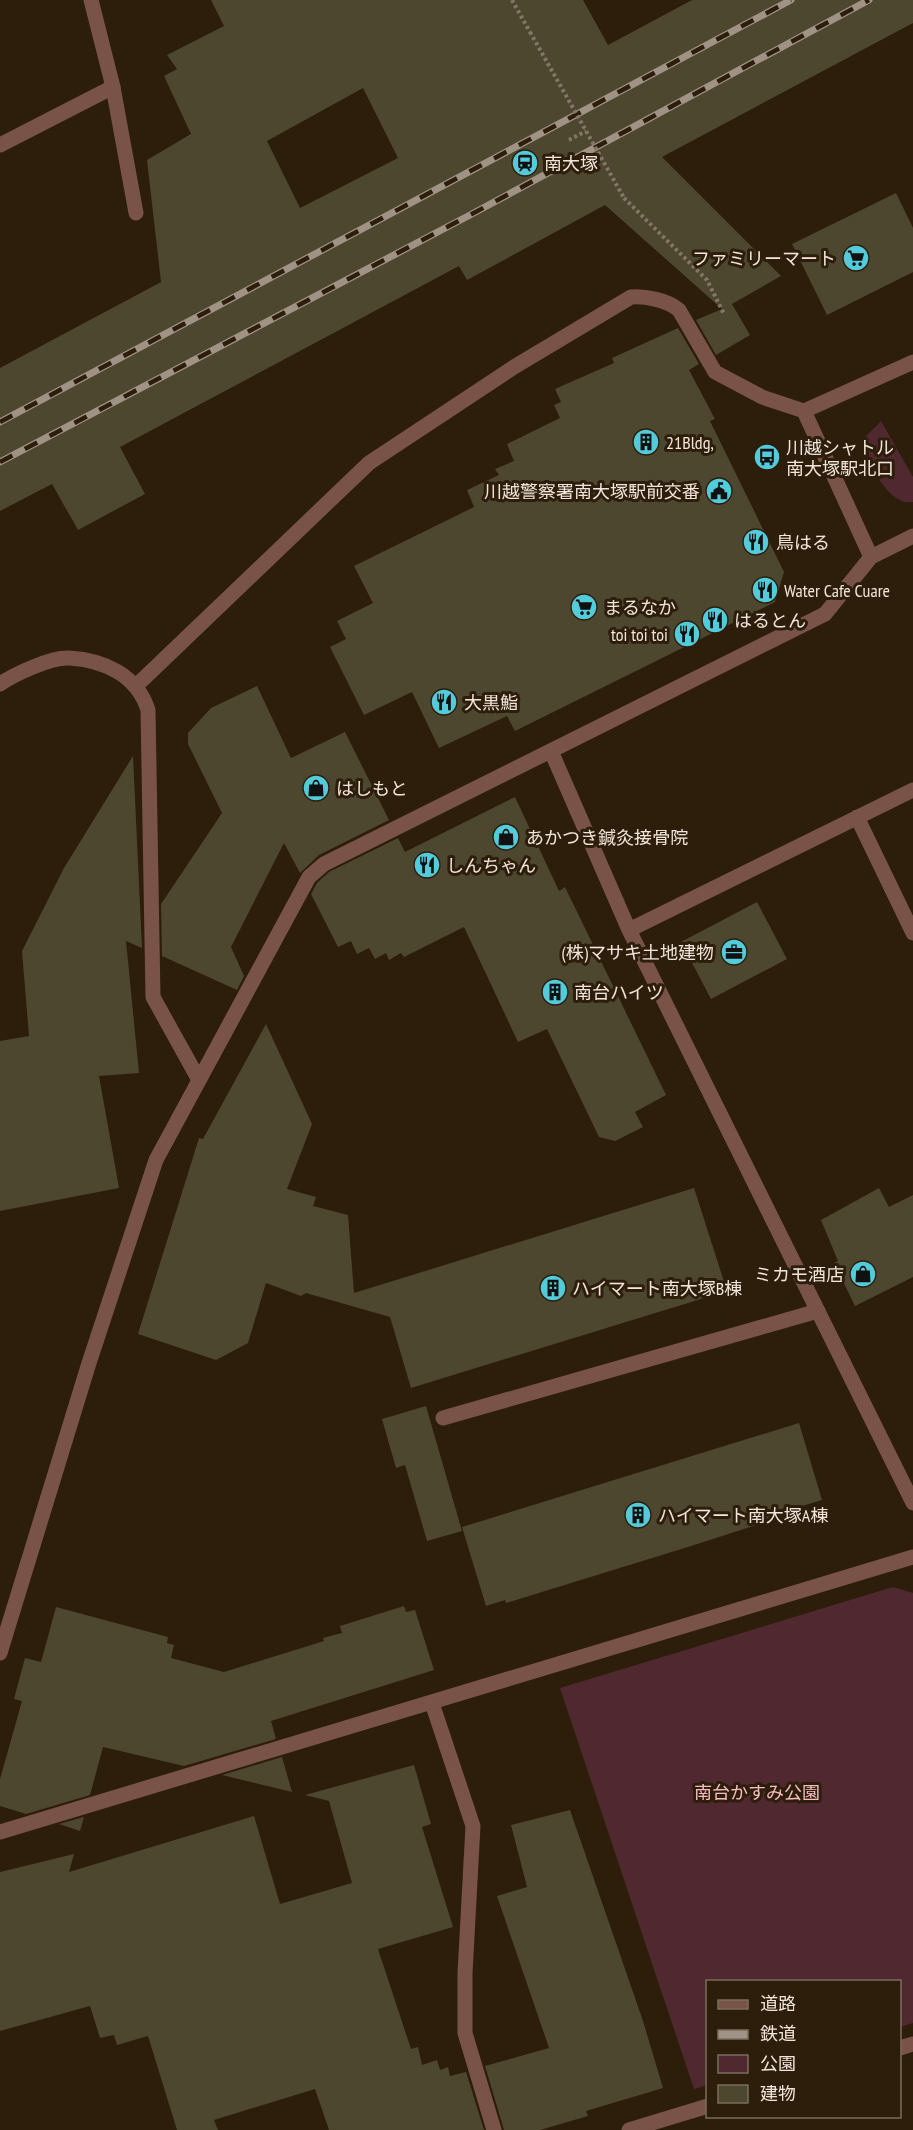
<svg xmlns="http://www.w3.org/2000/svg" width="913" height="2130" font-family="'PT Sans Narrow','Noto Sans JP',sans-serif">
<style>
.green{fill:#502930}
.building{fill:#4e472f;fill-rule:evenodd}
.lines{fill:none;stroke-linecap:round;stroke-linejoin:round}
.path{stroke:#847668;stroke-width:4;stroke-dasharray:3 3;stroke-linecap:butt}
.service{stroke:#795348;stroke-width:15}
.minor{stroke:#795348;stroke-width:15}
.tertiary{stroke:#795348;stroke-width:15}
.rail-casing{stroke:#a09285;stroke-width:7}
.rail{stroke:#2d1d0b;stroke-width:4.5;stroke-dasharray:14;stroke-linecap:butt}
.path-bridge{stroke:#847668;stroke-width:4;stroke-dasharray:3 3;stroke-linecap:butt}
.labels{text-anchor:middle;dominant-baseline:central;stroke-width:6;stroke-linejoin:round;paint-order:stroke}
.poi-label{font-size:18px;fill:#f1e5db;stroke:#2d1d0b;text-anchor:start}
.park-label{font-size:18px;fill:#f8bbc4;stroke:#2d1d0b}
</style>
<rect width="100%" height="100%" fill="#2d1d0b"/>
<!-- green -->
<path class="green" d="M 881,421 L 913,477 L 913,502 C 887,507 865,458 866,436 Z
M 893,1587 L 913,1593 L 913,2023 L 900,2027 L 900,1982 L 708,1982 L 707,2085 L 694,2089 L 560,1688 Z"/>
<!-- building -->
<path class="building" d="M 211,0 L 583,0 L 608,45 L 692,0 L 913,0 L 913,23 L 662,157 L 781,276 L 725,308 L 732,304 L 750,335 L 716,355 L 696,320 L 722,309 L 605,205 L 467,280 L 459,266 L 120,447 L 145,494 L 78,530 L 52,484 L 0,511 L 0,368 L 161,282 L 147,160 L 191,134 L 164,76 L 177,69 L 167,55 L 224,26 ZM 363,88 L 398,158 L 300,208 L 267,141 Z
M 896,193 L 913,228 L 913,272 L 827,315 L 792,244 Z
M 678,328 L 699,364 L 689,370 L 715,419 L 710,421 L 784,572 L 775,602 L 515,731 L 507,716 L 439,748 L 412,692 L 364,715 L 330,647 L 346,639 L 337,621 L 373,603 L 354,566 L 474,507 L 467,490 L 499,475 L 495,469 L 514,461 L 507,444 L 560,418 L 554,405 L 561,402 L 555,389 L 614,363 L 612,358 Z
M 257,686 L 291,758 L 345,732 L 389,820 L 319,855 L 300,873 L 284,843 L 231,947 L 244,976 L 237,990 L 162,956 L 161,904 L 222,813 L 188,744 L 188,733 L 211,708 Z
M 133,756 L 142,948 L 126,941 L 139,1073 L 99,1076 L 119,1188 L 0,1211 L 0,1041 L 29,1036 L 22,951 L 64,868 Z
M 515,797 L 559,891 L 565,887 L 666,1095 L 635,1112 L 643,1127 L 615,1141 L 599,1137 L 547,1029 L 518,1042 L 464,927 L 404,957 L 401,953 L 389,960 L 386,953 L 375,959 L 369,948 L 357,954 L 351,941 L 338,947 L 311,894 L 317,883 L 329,872 L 398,838 L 405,852 Z
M 757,902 L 787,959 L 711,999 L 681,942 Z
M 266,1024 L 312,1124 L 287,1189 L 316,1197 L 313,1206 L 348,1215 L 354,1293 L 694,1188 L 727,1291 L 411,1388 L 390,1317 L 306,1293 L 301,1296 L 266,1283 L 248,1343 L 216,1360 L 138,1334 L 199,1138 L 203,1139 Z
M 879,1188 L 889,1207 L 913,1195 L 913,1277 L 855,1306 L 834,1263 L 838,1261 L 821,1220 Z
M 426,1406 L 462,1531 L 427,1541 L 405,1465 L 396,1468 L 382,1419 Z
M 799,1423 L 822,1500 L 802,1506 L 803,1510 L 691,1546 L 506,1603 L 505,1600 L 486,1606 L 462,1527 Z
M 404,1606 L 406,1612 L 415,1610 L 434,1670 L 271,1721 L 276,1739 L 184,1766 L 103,1747 L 90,1795 L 26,1814 L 0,1806 L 0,1779 L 22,1701 L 14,1699 L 25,1658 L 41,1662 L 56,1607 L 168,1637 L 167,1643 L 174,1645 L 171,1658 L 224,1672 L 324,1641 L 323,1638 L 342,1633 L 340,1626 Z
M 282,1757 L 292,1792 L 222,1775 Z
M 414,1765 L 431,1824 L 422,1827 L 453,1927 L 378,1949 L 411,2049 L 418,2047 L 422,2065 L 437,2060 L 440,2070 L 448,2067 L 450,2076 L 466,2072 L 484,2130 L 329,2130 L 315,2089 L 214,2120 L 218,2130 L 177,2130 L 148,2036 L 117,2045 L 114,2035 L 100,2038 L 90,2006 L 0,2031 L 0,1872 L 74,1854 L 69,1872 L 254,1816 L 280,1904 L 352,1883 L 329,1801 L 305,1795 Z
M 570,1810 L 643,2021 L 663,2088 L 586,2111 L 588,2116 L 540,2130 L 504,2130 L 485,2066 L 549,2048 L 497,1896 L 527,1887 L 511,1825 Z
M 84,1817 L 80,1831 L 59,1824 Z"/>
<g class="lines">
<!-- path -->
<path class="path" d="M 512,0 L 530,32
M 569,140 L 586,131
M 624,198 L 707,280 L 724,314"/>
<!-- service -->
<path class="service" d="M 113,87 L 136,213
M 871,557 L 804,411 L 913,362
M 443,1418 L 818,1311"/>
<!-- minor -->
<path class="minor" d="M 0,145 L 113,87 L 91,0
M 0,684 C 15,674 51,657 69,658 C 104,660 137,675 148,710 L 153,997 L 199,1080
M 137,685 L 369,463 L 514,367 L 631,297 C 646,296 667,300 679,310 L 715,372 L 762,397 L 804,411
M 551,751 L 629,930 L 913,1503
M 857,817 L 913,933
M 629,930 L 913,790
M 432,1703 L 473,1826 L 465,1973 L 465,2033 L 494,2130
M 0,1832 L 913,1557
M 900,2048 L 913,2044
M 629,2130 L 708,2106"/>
<!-- tertiary -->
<path class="tertiary" d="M 0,1653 L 89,1363 L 156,1160 L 309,877 L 324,864 L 825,614 L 871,557 L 913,536"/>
<defs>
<path id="rail" d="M 0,422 L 791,0
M 0,462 L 470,215 L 869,0"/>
</defs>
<!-- rail casing -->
<use href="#rail" class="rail-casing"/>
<!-- rail -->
<use href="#rail" class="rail"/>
<!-- path-bridge -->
<path class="path-bridge" d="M 530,32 L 624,198"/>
</g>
<!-- icons -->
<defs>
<symbol id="station-disc" viewBox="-11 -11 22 22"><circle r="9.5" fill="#52cbda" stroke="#2d1d0b"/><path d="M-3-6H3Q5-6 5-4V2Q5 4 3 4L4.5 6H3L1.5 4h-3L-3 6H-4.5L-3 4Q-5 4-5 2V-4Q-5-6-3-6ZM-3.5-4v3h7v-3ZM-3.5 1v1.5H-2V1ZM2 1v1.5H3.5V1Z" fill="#111"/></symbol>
<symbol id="supermarket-disc" viewBox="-11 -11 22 22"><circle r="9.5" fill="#52cbda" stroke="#2d1d0b"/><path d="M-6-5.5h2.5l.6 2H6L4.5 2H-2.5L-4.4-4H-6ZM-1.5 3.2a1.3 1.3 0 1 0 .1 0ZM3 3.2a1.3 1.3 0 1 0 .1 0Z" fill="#111"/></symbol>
<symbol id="building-disc" viewBox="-11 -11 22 22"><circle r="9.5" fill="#52cbda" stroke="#2d1d0b"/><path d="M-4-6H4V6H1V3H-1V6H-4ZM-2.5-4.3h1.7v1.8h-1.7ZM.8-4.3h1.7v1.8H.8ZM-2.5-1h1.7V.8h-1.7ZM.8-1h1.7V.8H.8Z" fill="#111"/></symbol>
<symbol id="bus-disc" viewBox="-11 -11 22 22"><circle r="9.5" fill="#52cbda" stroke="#2d1d0b"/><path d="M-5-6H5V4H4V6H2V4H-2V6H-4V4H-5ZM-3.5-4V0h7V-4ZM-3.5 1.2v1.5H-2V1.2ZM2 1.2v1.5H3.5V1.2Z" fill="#111"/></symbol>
<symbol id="civic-disc" viewBox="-11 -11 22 22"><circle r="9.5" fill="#52cbda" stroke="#2d1d0b"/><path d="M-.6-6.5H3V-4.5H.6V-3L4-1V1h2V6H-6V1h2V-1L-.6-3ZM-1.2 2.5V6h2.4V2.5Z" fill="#111"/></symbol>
<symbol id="restaurant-disc" viewBox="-11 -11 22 22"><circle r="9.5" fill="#52cbda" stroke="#2d1d0b"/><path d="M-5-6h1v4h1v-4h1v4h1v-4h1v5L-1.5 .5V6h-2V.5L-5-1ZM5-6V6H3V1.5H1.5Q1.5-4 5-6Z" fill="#111"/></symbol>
<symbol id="shop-disc" viewBox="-11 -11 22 22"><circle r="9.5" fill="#52cbda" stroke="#2d1d0b"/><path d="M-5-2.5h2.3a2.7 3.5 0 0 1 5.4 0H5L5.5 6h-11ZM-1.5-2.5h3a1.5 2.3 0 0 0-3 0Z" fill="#111"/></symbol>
<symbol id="office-disc" viewBox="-11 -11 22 22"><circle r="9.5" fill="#52cbda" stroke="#2d1d0b"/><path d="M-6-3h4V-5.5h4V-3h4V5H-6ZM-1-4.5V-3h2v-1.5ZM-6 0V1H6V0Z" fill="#111"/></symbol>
</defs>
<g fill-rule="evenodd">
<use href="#station-disc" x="510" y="148" width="30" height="30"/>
<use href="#supermarket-disc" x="841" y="243" width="30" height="30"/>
<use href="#building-disc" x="631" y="427" width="30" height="30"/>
<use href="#bus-disc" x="752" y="442" width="30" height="30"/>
<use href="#civic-disc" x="704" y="476" width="30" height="30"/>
<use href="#restaurant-disc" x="741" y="527" width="30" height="30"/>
<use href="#restaurant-disc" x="750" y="575" width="30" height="30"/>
<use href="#supermarket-disc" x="569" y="592" width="30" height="30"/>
<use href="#restaurant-disc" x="700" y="605" width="30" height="30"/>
<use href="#restaurant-disc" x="672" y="619" width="30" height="30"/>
<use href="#restaurant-disc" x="429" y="687" width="30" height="30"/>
<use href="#shop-disc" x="301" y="773" width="30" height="30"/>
<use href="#shop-disc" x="491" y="822" width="30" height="30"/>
<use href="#restaurant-disc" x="412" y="850" width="30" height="30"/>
<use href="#office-disc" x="719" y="937" width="30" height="30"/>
<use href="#building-disc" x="540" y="977" width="30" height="30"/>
<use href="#shop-disc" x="848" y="1259" width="30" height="30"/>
<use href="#building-disc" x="538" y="1273" width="30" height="30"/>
<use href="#building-disc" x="623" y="1500" width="30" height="30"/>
</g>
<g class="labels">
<!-- poi labels -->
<g class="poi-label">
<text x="544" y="163">南大塚</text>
<text x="836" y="258" text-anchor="end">ファミリーマート</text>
<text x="666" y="442">21Bldg,</text>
<text x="786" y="447">川越シャトル<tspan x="786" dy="21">南大塚駅北口</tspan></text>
<text x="700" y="491" text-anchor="end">川越警察署南大塚駅前交番</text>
<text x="776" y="542">鳥はる</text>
<text x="784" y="590">Water Cafe Cuare</text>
<text x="604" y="607">まるなか</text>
<text x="734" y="620">はるとん</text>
<text x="668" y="634" text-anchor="end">toi toi toi</text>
<text x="464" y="702">大黒鮨</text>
<text x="336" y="788">はしもと</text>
<text x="526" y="837">あかつき鍼灸接骨院</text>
<text x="446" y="865">しんちゃん</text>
<text x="714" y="952" text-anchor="end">(株)マサキ土地建物</text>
<text x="574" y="992">南台ハイツ</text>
<text x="844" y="1274" text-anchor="end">ミカモ酒店</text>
<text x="572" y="1288">ハイマート南大塚B棟</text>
<text x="658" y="1515">ハイマート南大塚A棟</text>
</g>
<!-- park labels -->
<g class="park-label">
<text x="757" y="1792">南台かすみ公園</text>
</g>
</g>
<!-- legend -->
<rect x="706" y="1980" width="195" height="138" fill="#2d1d0b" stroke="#7b6d5e" stroke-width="1.5"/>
<rect x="718" y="2000" width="30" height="9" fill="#795348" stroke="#7b6d5e" stroke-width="1.5"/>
<text x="760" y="2010" font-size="18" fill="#f1e5db">道路</text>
<rect x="718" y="2030" width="30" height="9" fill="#a09285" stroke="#7b6d5e" stroke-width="1.5"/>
<text x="760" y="2040" font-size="18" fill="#f1e5db">鉄道</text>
<rect x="718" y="2055" width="30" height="18" fill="#502930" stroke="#7b6d5e" stroke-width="1.5"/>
<text x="760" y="2070" font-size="18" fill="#f1e5db">公園</text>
<rect x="718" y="2085" width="30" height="18" fill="#4e472f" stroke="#7b6d5e" stroke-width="1.5"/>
<text x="760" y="2100" font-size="18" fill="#f1e5db">建物</text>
</svg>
